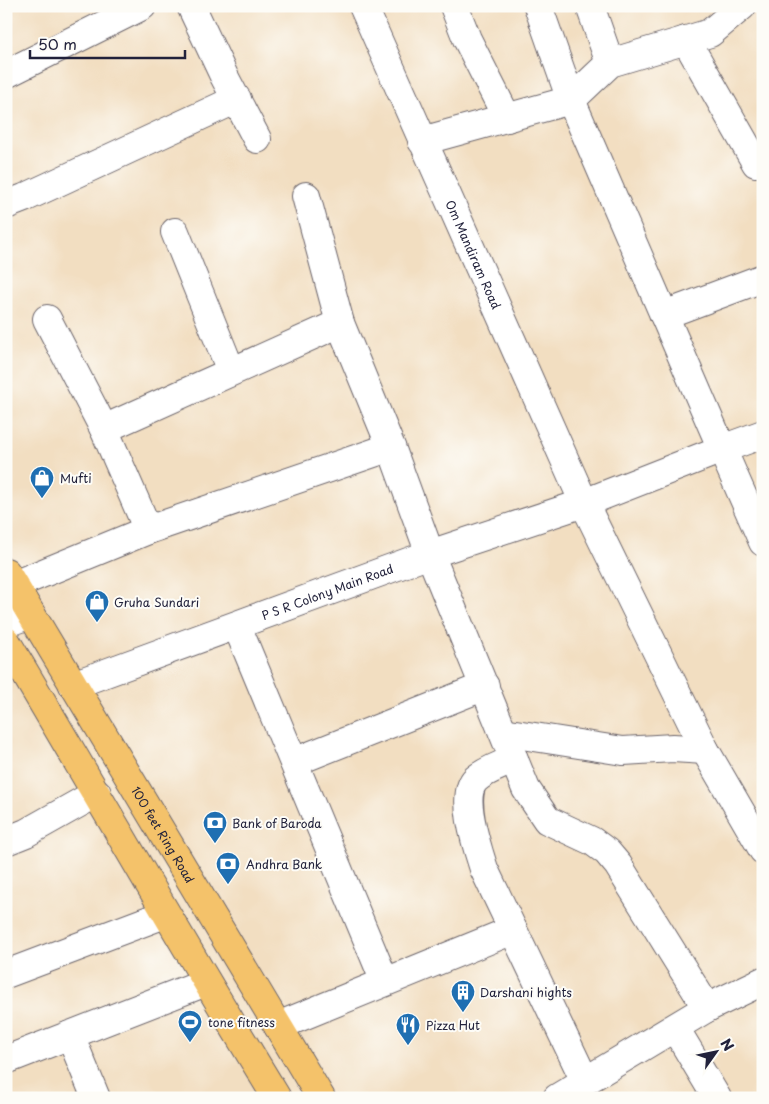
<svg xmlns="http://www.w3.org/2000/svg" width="769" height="1104" font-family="'Playpen Sans',sans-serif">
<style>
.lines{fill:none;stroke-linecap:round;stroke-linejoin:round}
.minor-casing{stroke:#6b646a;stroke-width:30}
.major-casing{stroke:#6b646a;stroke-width:30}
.minor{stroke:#fff;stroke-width:28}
.major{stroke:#f4c26a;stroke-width:28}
.labels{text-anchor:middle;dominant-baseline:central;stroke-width:4;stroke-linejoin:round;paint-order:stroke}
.street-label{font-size:12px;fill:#22223b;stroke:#fdfcf7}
.poi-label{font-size:12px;fill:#22223b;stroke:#fdfcf7;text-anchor:start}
</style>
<rect width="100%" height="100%" fill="#fdfcf7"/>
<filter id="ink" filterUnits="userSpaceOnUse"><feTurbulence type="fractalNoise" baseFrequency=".02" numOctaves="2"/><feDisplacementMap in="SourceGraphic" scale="10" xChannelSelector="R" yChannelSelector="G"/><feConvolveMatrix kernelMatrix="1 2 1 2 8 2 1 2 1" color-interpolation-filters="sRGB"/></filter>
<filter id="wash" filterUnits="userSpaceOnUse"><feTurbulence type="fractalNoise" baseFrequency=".0096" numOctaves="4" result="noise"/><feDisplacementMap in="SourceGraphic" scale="20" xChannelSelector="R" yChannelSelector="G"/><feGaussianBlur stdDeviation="1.12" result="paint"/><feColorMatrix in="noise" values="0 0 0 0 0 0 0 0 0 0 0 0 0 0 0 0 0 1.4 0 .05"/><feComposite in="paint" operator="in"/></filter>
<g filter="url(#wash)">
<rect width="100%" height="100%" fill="#f2dec1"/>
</g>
<g filter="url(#ink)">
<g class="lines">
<defs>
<g id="minor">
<path d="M 191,6 L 224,76 L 257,139"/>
<path id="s1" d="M 363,6 L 584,503 L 705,750 L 763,850"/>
<path d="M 454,6 L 467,39 L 507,118"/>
<path d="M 538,6 L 571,100 L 610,63 L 710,33 L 742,6"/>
<path d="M 590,6 L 610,63"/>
<path d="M 686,40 L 756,163"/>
<path d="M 6,74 L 142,6"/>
<path d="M 422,141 L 571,100 L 664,315"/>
<path d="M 306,196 L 340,323 L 391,447 L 430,554 L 526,789 L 547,820 L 592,841 L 607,852 L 618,865 L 707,1008"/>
<path d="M 6,205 L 24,198 L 237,99"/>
<path d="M 175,232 L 231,371"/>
<path d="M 47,319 L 104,429 L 148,530"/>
<path d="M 104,429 L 340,323"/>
<path d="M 763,434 L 722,449 L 763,542"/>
<path d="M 14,585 L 148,530 L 391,447"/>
<path d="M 6,623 L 31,614"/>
<path d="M 237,626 L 385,982"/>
<path id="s2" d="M 73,685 L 430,554 L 584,503 L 722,449 L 664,315 L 763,278"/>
<path d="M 503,732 L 623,751 L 673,748 L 705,750"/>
<path d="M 514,759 C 502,765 486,770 476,779 C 459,795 478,850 484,869 L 585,1081"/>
<path d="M 294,762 L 485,686"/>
<path d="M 6,841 L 26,833 L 97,793"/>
<path d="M 6,974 L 165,914"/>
<path d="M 278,1026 L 513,930"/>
<path d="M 675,1028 L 717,1098"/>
<path d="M 70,1035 L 96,1098"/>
<path d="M 6,1060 L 206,982"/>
<path d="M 557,1098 L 707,1008 L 763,981"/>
</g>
<g id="major">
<path id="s3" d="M 6,572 L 321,1098"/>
<path d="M 6,641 C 97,793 184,947 277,1098"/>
</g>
</defs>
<!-- minor casing -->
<use href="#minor" class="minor-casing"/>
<!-- major casing -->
<use href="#major" class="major-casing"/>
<!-- minor -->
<use href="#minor" class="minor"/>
<!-- major -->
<use href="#major" class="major"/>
</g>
</g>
<!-- icons -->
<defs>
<symbol id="shop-pin" viewBox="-11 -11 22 30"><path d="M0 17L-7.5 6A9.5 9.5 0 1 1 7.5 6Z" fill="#1f6fb2" stroke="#fdfcf7"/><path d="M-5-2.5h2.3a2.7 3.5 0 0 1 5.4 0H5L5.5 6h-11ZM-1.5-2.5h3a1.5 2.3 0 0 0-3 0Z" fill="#fff"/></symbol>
<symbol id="bank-pin" viewBox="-11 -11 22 30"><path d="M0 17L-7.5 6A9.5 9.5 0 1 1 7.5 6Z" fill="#1f6fb2" stroke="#fdfcf7"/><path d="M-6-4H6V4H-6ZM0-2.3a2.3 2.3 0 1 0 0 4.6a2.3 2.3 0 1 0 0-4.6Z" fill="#fff"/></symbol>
<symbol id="building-pin" viewBox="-11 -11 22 30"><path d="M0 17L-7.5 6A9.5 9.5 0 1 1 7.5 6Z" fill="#1f6fb2" stroke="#fdfcf7"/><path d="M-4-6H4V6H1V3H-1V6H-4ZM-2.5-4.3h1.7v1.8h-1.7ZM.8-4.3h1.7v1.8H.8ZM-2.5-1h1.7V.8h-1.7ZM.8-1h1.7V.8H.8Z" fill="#fff"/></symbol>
<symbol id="stadium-pin" viewBox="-11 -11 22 30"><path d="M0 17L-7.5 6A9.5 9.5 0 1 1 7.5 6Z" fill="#1f6fb2" stroke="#fdfcf7"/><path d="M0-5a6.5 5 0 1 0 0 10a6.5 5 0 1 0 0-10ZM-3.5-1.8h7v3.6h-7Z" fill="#fff"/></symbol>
<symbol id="restaurant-pin" viewBox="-11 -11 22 30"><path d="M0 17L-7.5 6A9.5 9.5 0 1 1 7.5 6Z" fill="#1f6fb2" stroke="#fdfcf7"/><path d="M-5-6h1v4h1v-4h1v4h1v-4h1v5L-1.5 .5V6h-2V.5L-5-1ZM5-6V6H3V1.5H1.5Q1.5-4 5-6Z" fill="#fff"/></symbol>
</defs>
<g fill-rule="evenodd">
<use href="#shop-pin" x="28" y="464" width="28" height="38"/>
<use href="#shop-pin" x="83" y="588" width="28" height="38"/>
<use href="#bank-pin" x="201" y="809" width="28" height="38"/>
<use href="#bank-pin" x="214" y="850" width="28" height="38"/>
<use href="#building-pin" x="449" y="978" width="28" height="38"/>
<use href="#stadium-pin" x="176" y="1008" width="28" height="38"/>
<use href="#restaurant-pin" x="394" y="1011" width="28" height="38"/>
</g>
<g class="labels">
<!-- street labels -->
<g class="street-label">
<text stroke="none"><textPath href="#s1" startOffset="272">Om Mandiram Road</textPath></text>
<text stroke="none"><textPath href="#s2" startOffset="271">P S R Colony Main Road</textPath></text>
<text stroke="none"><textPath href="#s3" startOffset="306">100 feet Ring Road</textPath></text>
</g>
<!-- poi labels -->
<g class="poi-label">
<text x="60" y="478">Mufti</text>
<text x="114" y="602">Gruha Sundari</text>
<text x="232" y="823">Bank of Baroda</text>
<text x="246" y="864">Andhra Bank</text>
<text x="480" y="992">Darshani hights</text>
<text x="208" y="1022">tone fitness</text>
<text x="426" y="1025">Pizza Hut</text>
</g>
</g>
<!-- margin -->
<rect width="769" height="1104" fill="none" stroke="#fdfcf7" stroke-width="25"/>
<!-- north arrow -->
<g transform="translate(716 1052) rotate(57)" stroke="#fdfcf7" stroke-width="4" paint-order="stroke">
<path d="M0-4L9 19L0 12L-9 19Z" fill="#22223b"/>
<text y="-8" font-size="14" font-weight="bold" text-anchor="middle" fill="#22223b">N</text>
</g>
<!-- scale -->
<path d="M30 50v8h155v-8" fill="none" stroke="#22223b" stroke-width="2.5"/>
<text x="38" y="50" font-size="15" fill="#22223b" stroke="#fdfcf7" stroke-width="4" paint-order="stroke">50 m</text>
</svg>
